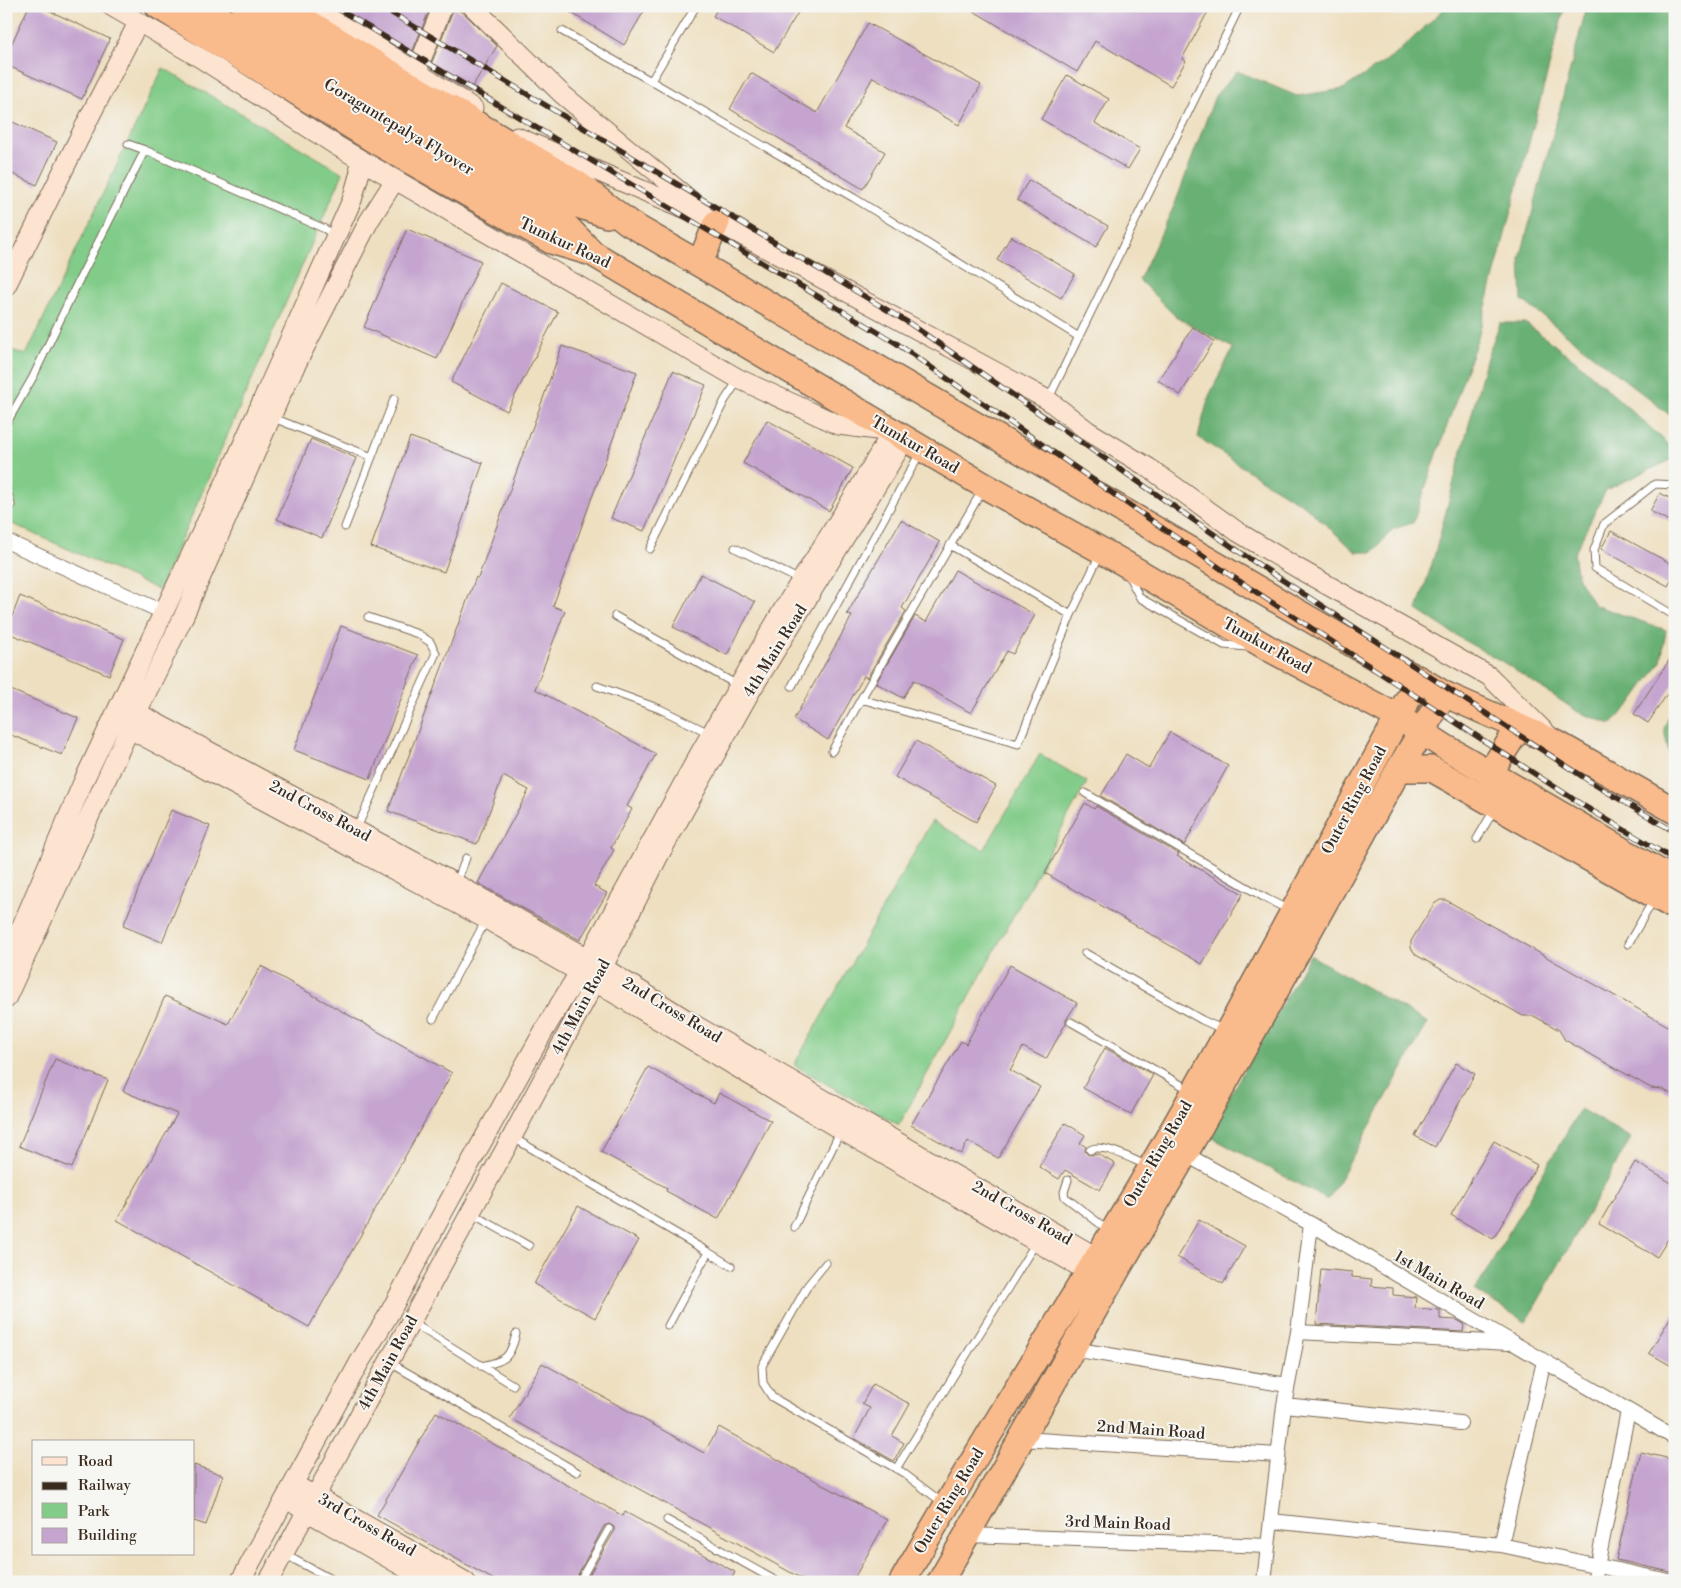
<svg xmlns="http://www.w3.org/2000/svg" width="1681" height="1588" font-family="'Libre Bodoni',serif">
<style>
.green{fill:#82cc89;stroke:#5e7b54}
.forest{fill:#69b075;stroke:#526d4a}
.building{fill:#c5a4cf}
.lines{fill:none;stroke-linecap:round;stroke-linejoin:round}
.lane-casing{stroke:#7a6957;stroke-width:9}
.street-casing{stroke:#7a6957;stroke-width:16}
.secondary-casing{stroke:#7a6957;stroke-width:21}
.highway-casing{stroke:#7a6957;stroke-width:28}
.lane{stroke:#fff;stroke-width:7}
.street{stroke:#fff;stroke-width:14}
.secondary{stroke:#fde4d1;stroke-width:19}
.highway{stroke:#fabb8c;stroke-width:25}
.rail-casing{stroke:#3b2a1e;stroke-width:5.5}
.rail{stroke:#f6f6f2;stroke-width:4;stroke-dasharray:11;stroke-linecap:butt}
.labels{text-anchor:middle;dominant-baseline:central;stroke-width:4;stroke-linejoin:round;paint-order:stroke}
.street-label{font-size:16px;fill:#3b2a1e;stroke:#f6f6f2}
</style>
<rect width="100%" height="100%" fill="#f6f6f2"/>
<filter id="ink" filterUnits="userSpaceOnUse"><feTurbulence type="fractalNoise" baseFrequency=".02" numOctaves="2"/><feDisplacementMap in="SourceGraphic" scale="10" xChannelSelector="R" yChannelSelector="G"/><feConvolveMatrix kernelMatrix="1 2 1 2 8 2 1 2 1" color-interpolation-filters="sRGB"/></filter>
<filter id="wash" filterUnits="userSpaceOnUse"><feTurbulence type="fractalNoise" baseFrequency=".0096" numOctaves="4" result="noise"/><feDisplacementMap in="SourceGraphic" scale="20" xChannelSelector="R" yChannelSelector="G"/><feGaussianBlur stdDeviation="1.12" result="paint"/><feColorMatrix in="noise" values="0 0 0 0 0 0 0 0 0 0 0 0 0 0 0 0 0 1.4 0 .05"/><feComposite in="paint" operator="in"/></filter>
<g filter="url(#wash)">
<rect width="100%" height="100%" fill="#eedfc0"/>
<!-- green -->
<path class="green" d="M 163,68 L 343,173 L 159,590 L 6,521 L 6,348 L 26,355 Z
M 1040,754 L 1087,782 L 899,1125 L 794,1065 L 932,821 L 984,850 Z"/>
<!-- forest -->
<path class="forest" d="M 1447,6 L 1565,6 L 1478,337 L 1413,523 L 1393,529 L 1373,552 L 1356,552 L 1305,506 L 1262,480 L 1198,437 L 1209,396 L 1233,348 L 1176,317 L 1139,280 L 1175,204 L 1215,96 L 1237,71 L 1297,96 L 1343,89 L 1394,56 Z
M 1587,6 L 1675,6 L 1675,419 L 1522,300 L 1520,259 Z
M 1500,323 L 1525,323 L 1576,361 L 1675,450 L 1675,458 L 1606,490 L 1574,554 L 1578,578 L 1594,605 L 1666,630 L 1661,662 L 1631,704 L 1611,724 L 1578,712 L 1503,662 L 1465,641 L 1417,610 L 1434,557 L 1486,360 Z
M 1675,701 L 1675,766 L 1671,764 L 1664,729 Z
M 1310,955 L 1428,1023 L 1328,1200 L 1207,1135 Z
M 1580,1109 L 1631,1138 L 1526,1322 L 1475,1291 Z"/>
<g id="blocks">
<!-- building -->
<path class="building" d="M 29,6 L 39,6 L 110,39 L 82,99 L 6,65 L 6,56 Z
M 334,6 L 431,6 L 411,55 Z
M 560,6 L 647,6 L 624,45 Z
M 719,6 L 802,6 L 774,52 L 713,16 Z
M 965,6 L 1211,6 L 1182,59 L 1186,61 L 1171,86 L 1095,41 L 1077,72 Z
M 454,8 L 465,14 L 497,46 L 469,92 L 430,67 Z
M 868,23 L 981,85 L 959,125 L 873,77 L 844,128 L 885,152 L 863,189 L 730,109 L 751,73 L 817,113 Z
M 1067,75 L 1109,99 L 1095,123 L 1140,149 L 1128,169 L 1041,119 Z
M 6,119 L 57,142 L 37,185 L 6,171 Z
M 1029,180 L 1108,226 L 1096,247 L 1017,200 Z
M 407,229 L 481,261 L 437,359 L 364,327 Z
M 1011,236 L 1075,274 L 1061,298 L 997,260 Z
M 501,283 L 558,312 L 507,411 L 451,382 Z
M 1193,327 L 1214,341 L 1180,395 L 1158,380 Z
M 562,346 L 637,372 L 553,606 L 565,611 L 535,689 L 656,754 L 627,806 L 632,809 L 611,848 L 614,850 L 594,886 L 607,893 L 580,940 L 478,883 L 529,790 L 503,776 L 477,844 L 388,811 L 476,577 L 478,578 Z
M 673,371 L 706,385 L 644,531 L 611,518 Z
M 767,420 L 853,468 L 829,511 L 743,463 Z
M 410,437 L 483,463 L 444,572 L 371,547 Z
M 311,439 L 356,458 L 322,538 L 277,519 Z
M 1660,493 L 1675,501 L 1675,524 L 1650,511 Z
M 901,520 L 940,542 L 902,608 L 906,611 L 867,678 L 864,676 L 828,740 L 794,719 L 852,616 L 847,614 Z
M 1611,531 L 1675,566 L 1675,574 L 1668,586 L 1601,549 Z
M 955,570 L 1035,615 L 1013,654 L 1007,651 L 971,713 L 914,680 L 903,698 L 876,683 L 915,616 L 926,622 Z
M 701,574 L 755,602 L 727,655 L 673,627 Z
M 20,596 L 124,639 L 109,675 L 6,632 Z
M 341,626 L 418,655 L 370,779 L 294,750 Z
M 1675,651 L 1675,682 L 1648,723 L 1634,714 Z
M 6,688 L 78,718 L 62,755 L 6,733 Z
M 1170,732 L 1228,766 L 1184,845 L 1101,796 L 1126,754 L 1149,768 Z
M 916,741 L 996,786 L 976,822 L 895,777 Z
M 1085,803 L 1094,809 L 1096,806 L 1179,854 L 1177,856 L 1243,894 L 1202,964 L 1045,873 Z
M 171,810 L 210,826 L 162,942 L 123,926 Z
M 1440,900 L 1446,900 L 1675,1030 L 1675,1096 L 1662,1089 L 1651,1088 L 1565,1040 L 1559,1030 L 1534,1016 L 1523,1016 L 1416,955 L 1411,948 L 1411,941 L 1434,904 Z
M 1010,965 L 1077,1003 L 1066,1020 L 1066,1023 L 1046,1059 L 1023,1047 L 1010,1070 L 1040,1087 L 998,1158 L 968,1141 L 961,1154 L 911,1125 L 961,1041 L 966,1044 Z
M 261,966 L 452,1073 L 309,1327 L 117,1220 L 177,1114 L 123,1091 L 165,996 L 228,1024 Z
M 1105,1048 L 1153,1075 L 1131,1114 L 1083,1088 Z
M 55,1059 L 108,1080 L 72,1168 L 19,1146 Z
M 1456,1063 L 1475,1074 L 1435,1147 L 1415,1136 Z
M 648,1067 L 714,1103 L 719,1093 L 771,1121 L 718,1219 L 666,1191 L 667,1188 L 601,1152 Z
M 1065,1123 L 1085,1135 L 1080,1143 L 1086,1147 L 1085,1151 L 1087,1154 L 1091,1155 L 1098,1154 L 1115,1164 L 1100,1190 L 1065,1170 L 1059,1179 L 1039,1167 Z
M 1494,1141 L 1537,1165 L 1493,1239 L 1451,1215 Z
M 1635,1162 L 1675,1185 L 1675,1228 L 1657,1257 L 1599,1224 Z
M 578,1206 L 639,1240 L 595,1318 L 534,1284 Z
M 1199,1220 L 1245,1246 L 1223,1284 L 1177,1257 Z
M 1321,1269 L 1352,1272 L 1352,1277 L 1372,1279 L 1371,1286 L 1393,1288 L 1393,1295 L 1416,1297 L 1415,1308 L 1440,1310 L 1440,1319 L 1457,1320 L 1464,1324 L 1463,1332 L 1316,1324 Z
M 1675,1310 L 1675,1368 L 1649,1353 Z
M 542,1363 L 704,1453 L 719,1427 L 887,1520 L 852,1582 L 808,1582 L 510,1418 Z
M 873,1384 L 910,1404 L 892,1436 L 904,1443 L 894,1461 L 854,1438 L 870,1408 L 862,1404 Z
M 436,1412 L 623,1516 L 625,1512 L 735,1572 L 730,1582 L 585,1582 L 614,1532 L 614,1527 L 609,1524 L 604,1526 L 574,1582 L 498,1582 L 377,1515 Z
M 1641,1452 L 1675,1460 L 1675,1573 L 1616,1560 Z
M 194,1465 L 223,1475 L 206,1525 L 194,1521 Z"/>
</g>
</g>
<g filter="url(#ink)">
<use href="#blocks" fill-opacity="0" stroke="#7a6957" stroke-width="1"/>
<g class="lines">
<defs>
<path id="lane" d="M 696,6 L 651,81 L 854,198 L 1079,337
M 562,31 L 651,81
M 128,144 L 145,150 L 325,229 L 335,236
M 1048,400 L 1240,6
M 271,417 L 372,457
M 6,424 L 33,377 L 75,288 L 145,150
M 1675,485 L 1655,484 L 1604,524 L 1594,550 L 1595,568 L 1675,616
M 6,487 L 11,505
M 345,527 L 394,399
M 950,545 L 1071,615
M 735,548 L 800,580
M 650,549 L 725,400 L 739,379
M 1128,575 L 1140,598 L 1224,645 L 1248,647
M 615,616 L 739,686
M 597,686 L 660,709 L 709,733
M 792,686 L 921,451
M 861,699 L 1018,744 L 1071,615 L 1100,554
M 832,751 L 861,699 L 983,489
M 1085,793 L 1267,899 L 1289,910
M 356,830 L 436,653 L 430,642 L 418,634 L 368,617
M 1477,839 L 1494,810
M 456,884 L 466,858
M 1628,944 L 1654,899
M 1085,953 L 1202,1020 L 1224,1030
M 433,1019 L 486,920
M 1071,1022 L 1190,1090
M 512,1137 L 708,1252
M 1090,1150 C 1103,1142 1135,1161 1148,1166
M 1068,1180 L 1064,1192 L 1065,1197 L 1108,1230
M 471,1213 L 529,1246
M 794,1227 L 841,1130
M 826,1263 L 808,1285 L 762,1366 L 763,1383 L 772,1397 L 902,1472 L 943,1503
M 411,1322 L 513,1385
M 668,1326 L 708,1252 L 731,1266
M 389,1362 L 577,1472
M 481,1366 C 506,1361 510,1358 516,1334
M 896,1469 L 1035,1244
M 667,1520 L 778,1582
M 284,1554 L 336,1582
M 579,1582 L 609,1529"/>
<path id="street" d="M 6,541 L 163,612
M 1185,1154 L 1311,1224 L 1675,1438
M 1298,1332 L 1509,1343
M 1073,1349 L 1287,1385
M 1284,1405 L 1460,1423
M 1022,1439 L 1278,1455
M 1271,1521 L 1501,1545 L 1673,1582
M 967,1535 L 1268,1546
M 1501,1545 L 1544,1361
M 1264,1582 L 1284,1405 L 1298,1332 L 1311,1224
M 1594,1582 L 1628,1411"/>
<path id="secondary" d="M 111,6 L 202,59 L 337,146 L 739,379 L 839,425 L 892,432 L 859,488 L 784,608 L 700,753 L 588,958 L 546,1027 L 448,1203 L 389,1314 L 359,1363 L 240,1582
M 313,6 L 473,108
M 472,6 L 562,94 L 701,209
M 416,72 L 443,6
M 517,137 L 717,222 L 1048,400 L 1088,431 L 1149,468 L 1238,532 L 1299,569 L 1489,676 L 1549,736
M 6,286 L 91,114 L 138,23
M 121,704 L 456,884 L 588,958 L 695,1025 L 1098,1258
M 113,720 L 486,919 L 579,972 L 841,1130 L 1089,1272
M 6,963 L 84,780 L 235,462 L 352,200 L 360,172 L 359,159
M 6,999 L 137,712 L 182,620 L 282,392 L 369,221 L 395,180
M 304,1490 L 466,1582
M 296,1505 L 430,1582
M 268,1582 L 512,1137 L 603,967 L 657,859 L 750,692 L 905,439"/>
<path id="highway" d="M 158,6 L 380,144 L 551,241 L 592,253 L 985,486 L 1122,562 L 1268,648 L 1398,717 L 1445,747 L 1675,881
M 201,6 L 391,124 L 565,225 L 590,251
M 244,6 L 566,201 L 607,215
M 282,6 L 402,80 L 578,184 L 629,223 L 1373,656 L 1419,679 L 1444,694 L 1556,743 L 1675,811
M 700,263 L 717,222
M 1399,769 L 1432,769 L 1675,907
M 1490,773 L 1519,727
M 902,1582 C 981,1442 1069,1308 1150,1169 C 1244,1008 1329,842 1419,679
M 940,1582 L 1117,1270 L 1185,1154 L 1399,769 L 1444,694"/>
</defs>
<!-- lane casing -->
<use href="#lane" class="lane-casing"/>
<!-- street casing -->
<use href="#street" class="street-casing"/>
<!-- secondary casing -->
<use href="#secondary" class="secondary-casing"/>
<!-- highway casing -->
<use href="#highway" class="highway-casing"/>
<!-- lane -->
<use href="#lane" class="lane"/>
<!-- street -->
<use href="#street" class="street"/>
<!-- secondary -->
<use href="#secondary" class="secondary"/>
<!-- highway -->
<use href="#highway" class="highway"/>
<defs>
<path id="rail" d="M 333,6 L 896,343 L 1230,575 L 1584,806 L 1675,860
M 380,6 L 909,323 L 1244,555 L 1597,786 L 1675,832"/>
</defs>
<!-- rail casing -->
<use href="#rail" class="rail-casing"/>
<!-- rail -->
<use href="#rail" class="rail"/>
</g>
</g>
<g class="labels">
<!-- street labels -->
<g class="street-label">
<text transform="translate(399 127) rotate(31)">Goraguntepalya Flyover</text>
<text transform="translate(565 243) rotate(25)">Tumkur Road</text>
<text transform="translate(915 445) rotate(30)">Tumkur Road</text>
<text transform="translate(1267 646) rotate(29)">Tumkur Road</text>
<text transform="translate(775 651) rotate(-58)">4th Main Road</text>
<text transform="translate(1354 800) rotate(-62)">Outer Ring Road</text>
<text transform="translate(320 811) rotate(28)">2nd Cross Road</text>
<text transform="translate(581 1007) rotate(-62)">4th Main Road</text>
<text transform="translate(672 1010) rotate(31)">2nd Cross Road</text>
<text transform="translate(1158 1154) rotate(-60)">Outer Ring Road</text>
<text transform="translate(1022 1213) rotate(30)">2nd Cross Road</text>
<text transform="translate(1439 1280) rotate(30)">1st Main Road</text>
<text transform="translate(388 1363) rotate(-61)">4th Main Road</text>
<text transform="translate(1151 1430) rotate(4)">2nd Main Road</text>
<text transform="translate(949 1501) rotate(-59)">Outer Ring Road</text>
<text transform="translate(1118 1523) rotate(2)">3rd Main Road</text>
<text transform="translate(367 1525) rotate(30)">3rd Cross Road</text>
</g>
</g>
<!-- margin -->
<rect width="1681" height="1588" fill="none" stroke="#f6f6f2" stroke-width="25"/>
<!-- legend -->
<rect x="32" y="1440" width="162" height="115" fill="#f6f6f2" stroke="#aba49d"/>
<rect x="42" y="1457" width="25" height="8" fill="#fde4d1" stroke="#aba49d"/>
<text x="78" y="1466" font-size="15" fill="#3b2a1e">Road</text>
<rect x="42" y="1482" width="25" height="8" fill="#3b2a1e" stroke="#aba49d"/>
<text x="78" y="1490" font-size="15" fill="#3b2a1e">Railway</text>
<rect x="42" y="1503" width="25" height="15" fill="#82cc89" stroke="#aba49d"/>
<text x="78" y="1516" font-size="15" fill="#3b2a1e">Park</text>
<rect x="42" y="1528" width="25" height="15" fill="#c5a4cf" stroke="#aba49d"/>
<text x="78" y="1540" font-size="15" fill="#3b2a1e">Building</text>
</svg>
